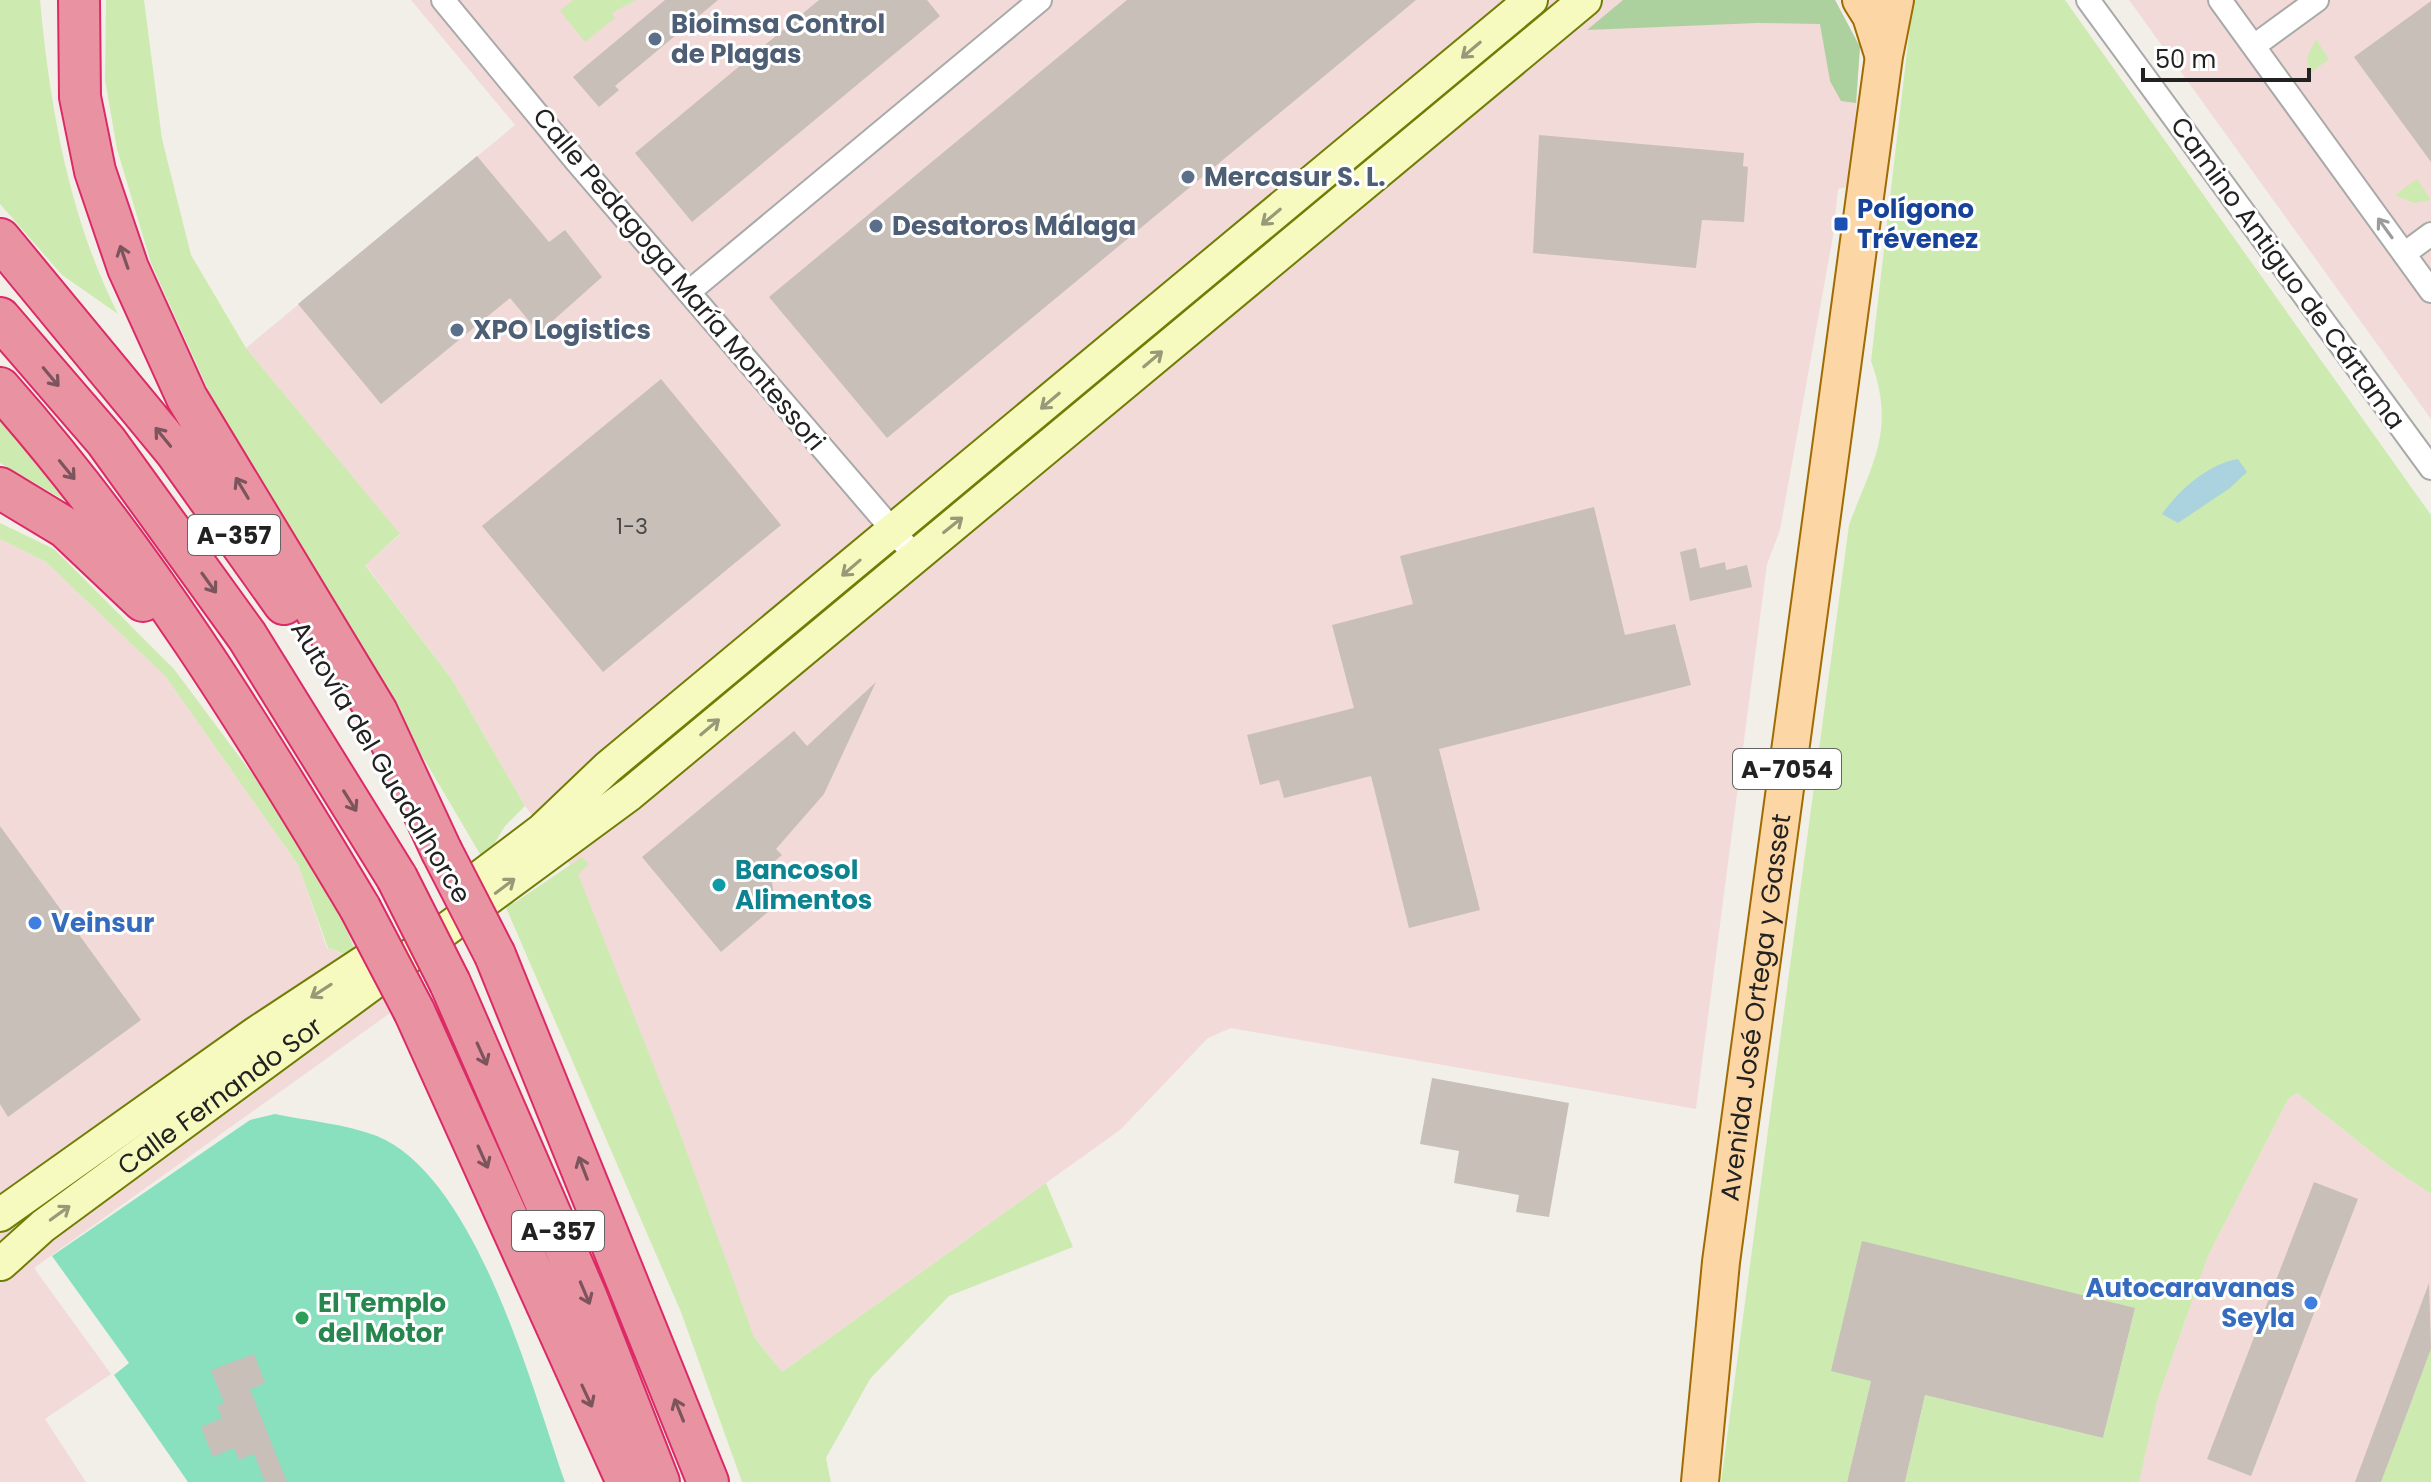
<svg xmlns="http://www.w3.org/2000/svg" width="2431" height="1482" font-family="Poppins,sans-serif">
<style>
.commercial{fill:#f2dad9}
.grass{fill:#cdebb0}
.forest{fill:#add19e}
.pitch{fill:#88e0be}
.water{fill:#aad3df}
.building{fill:#c7bfb8}
.lines{fill:none;stroke-linecap:round;stroke-linejoin:round}
.street-casing{stroke:#a9a9a9;stroke-width:26}
.secondary-casing{stroke:#707d05;stroke-width:36}
.primary-casing{stroke:#a06b00;stroke-width:40}
.highway-casing{stroke:#dc2a67;stroke-width:44}
.street{stroke:#fff;stroke-width:22}
.secondary{stroke:#f7fabf;stroke-width:32}
.primary{stroke:#fcd6a4;stroke-width:36}
.highway{stroke:#e892a2;stroke-width:40}
.highway-bridge-casing{stroke:#dc2a67;stroke-width:44;stroke-linecap:butt}
.highway-bridge{stroke:#e892a2;stroke-width:40}
.oneway{stroke:#979978}
.oneway2{stroke:#9c9c9c}
.oneway3{stroke:#7b545c}
.service-dot{fill:#5c6f8a;stroke:#fff;stroke-width:3}
.transit-dot{fill:#1a4fb4;stroke:#fff;stroke-width:3}
.culture-dot{fill:#0f9aa8;stroke:#fff;stroke-width:3}
.shop-dot{fill:#3f7fe0;stroke:#fff;stroke-width:3}
.leisure-dot{fill:#2e9e5b;stroke:#fff;stroke-width:3}
.labels{text-anchor:middle;dominant-baseline:central;stroke-width:6;stroke-linejoin:round;paint-order:stroke}
.number-label{font-size:22px;fill:#4b4948}
.shield{fill:#fff;stroke:#646464;stroke-width:2}
.shield-label{font-size:24px;font-weight:bold;fill:#222}
.service-label{font-size:26px;font-weight:bold;fill:#4e5e75;stroke:#fff;text-anchor:start}
.transit-label{font-size:26px;font-weight:bold;fill:#164399;stroke:#fff;text-anchor:start}
.street-label{font-size:26px;fill:#222;stroke:#fff}
.culture-label{font-size:26px;font-weight:bold;fill:#0d838f;stroke:#fff;text-anchor:start}
.shop-label{font-size:26px;font-weight:bold;fill:#366cbe;stroke:#fff;text-anchor:start}
.leisure-label{font-size:26px;font-weight:bold;fill:#27864d;stroke:#fff;text-anchor:start}
</style>
<rect width="100%" height="100%" fill="#f2efe9"/>
<!-- commercial -->
<path class="commercial" d="M 411,0 L 1835,0 L 1860,47 L 1851,186 L 1838,189 L 1833,236 L 1780,530 L 1767,564 L 1696,1109 L 1231,1028 L 1208,1038 L 1120,1130 L 782,1372 L 754,1337 L 577,874 L 525,806 L 451,678 L 365,564 L 400,535 L 246,348 L 515,125 Z
M 2129,0 L 2431,0 L 2431,419 Z
M 0,539 L 46,562 L 166,677 L 298,865 L 327,948 L 359,960 L 393,1011 L 34,1268 L 111,1374 L 45,1419 L 86,1482 L 0,1482 Z
M 2297,1093 L 2388,1165 L 2431,1194 L 2431,1349 L 2381,1482 L 2135,1482 L 2157,1401 L 2208,1256 L 2288,1099 Z"/>
<!-- grass -->
<path class="grass" d="M 0,0 L 40,0 C 50,108 69,217 118,314 L 62,275 L 0,204 Z
M 106,0 L 144,0 L 162,139 L 191,255 L 246,348 L 400,534 L 365,565 L 451,678 L 525,806 L 505,826 L 489,852 L 514,903 L 582,857 L 589,864 L 578,874 L 674,1117 L 754,1337 L 782,1372 L 1046,1183 L 1073,1247 L 949,1296 L 870,1379 L 826,1458 L 831,1482 L 742,1482 L 681,1312 L 507,910 L 480,854 L 214,403 L 151,263 L 117,149 L 105,80 Z
M 573,0 L 636,0 L 612,13 L 615,18 L 585,42 L 560,11 Z
M 1913,0 L 2065,0 L 2431,515 L 2431,1194 L 2388,1165 L 2297,1093 L 2288,1099 L 2208,1256 L 2157,1401 L 2139,1482 L 1905,1482 L 1925,1395 L 2103,1438 L 2135,1308 L 1871,1381 L 1847,1482 L 1721,1482 L 1849,525 C 1873,461 1896,430 1871,361 Z
M 2316,39 L 2329,59 L 2309,74 L 2307,57 Z
M 1485,56 L 1492,64 L 1288,233 L 1282,225 Z
M 2417,179 L 2431,200 L 2414,203 L 2395,195 Z
M 1267,238 L 1272,245 L 978,488 L 973,482 Z
M 0,419 L 64,500 L 0,463 Z
M 0,523 L 54,549 L 174,669 L 259,783 L 337,906 L 359,960 L 328,948 L 298,865 L 166,677 L 46,562 L 0,539 Z
M 826,603 L 832,609 L 629,777 L 624,770 Z
M 2431,1349 L 2431,1482 L 2381,1482 Z"/>
<!-- forest -->
<path class="forest" d="M 1623,0 L 1835,0 L 1860,47 L 1856,103 L 1841,101 L 1830,81 L 1820,24 L 1757,23 L 1587,30 Z"/>
<!-- pitch -->
<path class="pitch" d="M 275,1114 C 308,1121 346,1124 377,1136 C 477,1178 531,1386 565,1482 L 188,1482 L 114,1375 L 129,1363 L 52,1256 L 250,1120 Z"/>
<!-- water -->
<path class="water" d="M 2238,459 L 2247,472 L 2230,488 L 2178,523 L 2162,514 C 2179,490 2208,464 2238,459 Z"/>
<!-- building -->
<path class="building" d="M 665,0 L 718,0 L 615,86 L 619,90 L 599,107 L 573,77 Z
M 819,0 L 927,0 L 940,16 L 692,222 L 635,153 Z
M 1127,0 L 1416,0 L 887,438 L 769,297 Z
M 2431,1 L 2431,162 L 2354,57 Z
M 1539,135 L 1744,153 L 1743,166 L 1748,167 L 1744,222 L 1702,220 L 1696,268 L 1533,253 Z
M 477,156 L 549,242 L 565,230 L 602,277 L 539,333 L 510,298 L 381,404 L 298,304 Z
M 661,379 L 781,525 L 603,672 L 482,526 Z
M 1594,507 L 1625,635 L 1675,624 L 1691,685 L 1439,749 L 1480,910 L 1409,928 L 1371,776 L 1284,798 L 1279,780 L 1260,785 L 1247,735 L 1354,708 L 1332,625 L 1413,604 L 1400,556 Z
M 1696,548 L 1700,568 L 1725,562 L 1726,570 L 1747,565 L 1752,587 L 1690,601 L 1680,552 Z
M 876,682 L 824,794 L 776,849 L 782,855 L 770,865 L 775,906 L 721,952 L 642,857 L 794,731 L 807,746 Z
M 0,826 L 141,1020 L 8,1117 L 0,1104 Z
M 1432,1078 L 1569,1103 L 1549,1217 L 1516,1212 L 1519,1195 L 1454,1183 L 1459,1151 L 1420,1144 Z
M 2314,1182 L 2358,1199 L 2251,1476 L 2207,1459 Z
M 1862,1241 L 2135,1308 L 2103,1438 L 1925,1395 L 1905,1482 L 1847,1482 L 1871,1381 L 1831,1371 Z
M 2429,1283 L 2431,1349 L 2397,1440 L 2381,1482 L 2355,1482 Z
M 254,1354 L 265,1383 L 250,1389 L 287,1482 L 265,1482 L 254,1454 L 239,1460 L 234,1448 L 213,1457 L 201,1427 L 222,1418 L 217,1406 L 224,1403 L 211,1370 Z"/>
<g class="lines">
<defs>
<path id="street" d="M 443,0 L 576,161 L 915,556
M 2088,0 L 2431,468
M 2220,0 L 2431,291
M 2254,46 L 2317,0
M 2404,254 L 2431,234
M 690,291 L 1040,0"/>
<g id="secondary">
<path d="M 464,889 L 542,830 L 608,767 L 1531,0"/>
<path d="M 0,1215 L 256,1033 L 382,950"/>
<path id="s1" d="M 1,1264 L 43,1226 L 630,794 L 1585,0"/>
</g>
<g id="primary">
<path d="M 1861,0 L 1871,16 L 1883,54"/>
<path id="s2" d="M 1700,1482 L 1721,1262 L 1884,56 L 1895,0"/>
</g>
<path id="highway" d="M 79,0 L 80,97 L 95,171 L 128,268 L 187,398 L 377,712 L 441,850
M 0,239 L 175,451 L 284,604
M 0,318 L 106,441 L 247,636 L 397,878
M 0,388 C 141,547 252,727 360,908
M 0,488 L 66,528 L 143,601
M 495,955 L 708,1482
M 450,983 L 587,1298 L 659,1482
M 414,1011 L 627,1482"/>
</defs>
<!-- street casing -->
<use href="#street" class="street-casing"/>
<!-- secondary casing -->
<use href="#secondary" class="secondary-casing"/>
<!-- primary casing -->
<use href="#primary" class="primary-casing"/>
<!-- highway casing -->
<use href="#highway" class="highway-casing"/>
<!-- street -->
<use href="#street" class="street"/>
<!-- secondary -->
<use href="#secondary" class="secondary"/>
<!-- primary -->
<use href="#primary" class="primary"/>
<!-- highway -->
<use href="#highway" class="highway"/>
<defs>
<path id="highway-bridge" d="M 441,850 L 495,955
M 397,878 L 450,983
M 360,908 L 414,1011"/>
</defs>
<!-- highway-bridge casing -->
<use href="#highway-bridge" class="highway-bridge-casing"/>
<!-- highway-bridge -->
<use href="#highway-bridge" class="highway-bridge"/>
</g>
<!-- one-way arrows -->
<defs><path id="oneway-shaft" d="M-6 0H5M1.5-3L5.5 0L1.5 3" fill="none" stroke-width="1.6" stroke-linecap="round" stroke-linejoin="round" transform="scale(2)"/></defs>
<g class="oneway">
<use href="#oneway-shaft" transform="translate(1471 50) rotate(140)"/>
<use href="#oneway-shaft" transform="translate(1271 217) rotate(140)"/>
<use href="#oneway-shaft" transform="translate(1153 359) rotate(-40)"/>
<use href="#oneway-shaft" transform="translate(1050 401) rotate(140)"/>
<use href="#oneway-shaft" transform="translate(953 525) rotate(-39)"/>
<use href="#oneway-shaft" transform="translate(851 568) rotate(139)"/>
<use href="#oneway-shaft" transform="translate(710 727) rotate(-40)"/>
<use href="#oneway-shaft" transform="translate(505 886) rotate(-37)"/>
<use href="#oneway-shaft" transform="translate(321 991) rotate(147)"/>
<use href="#oneway-shaft" transform="translate(60 1213) rotate(-36)"/>
</g>
<use class="oneway2" href="#oneway-shaft" transform="translate(2385 228) rotate(-126)"/>
<g class="oneway3">
<use href="#oneway-shaft" transform="translate(124 257) rotate(-109)"/>
<use href="#oneway-shaft" transform="translate(51 377) rotate(50)"/>
<use href="#oneway-shaft" transform="translate(163 437) rotate(-129)"/>
<use href="#oneway-shaft" transform="translate(67 470) rotate(51)"/>
<use href="#oneway-shaft" transform="translate(242 488) rotate(-121)"/>
<use href="#oneway-shaft" transform="translate(209 583) rotate(54)"/>
<use href="#oneway-shaft" transform="translate(350 801) rotate(58)"/>
<use href="#oneway-shaft" transform="translate(482 1054) rotate(66)"/>
<use href="#oneway-shaft" transform="translate(483 1157) rotate(66)"/>
<use href="#oneway-shaft" transform="translate(583 1168) rotate(-111)"/>
<use href="#oneway-shaft" transform="translate(585 1293) rotate(67)"/>
<use href="#oneway-shaft" transform="translate(587 1396) rotate(65)"/>
<use href="#oneway-shaft" transform="translate(679 1410) rotate(-112)"/>
</g>
<!-- markers -->
<g class="service-dot">
<circle cx="655" cy="39" r="8"/>
<circle cx="1188" cy="177" r="8"/>
<circle cx="876" cy="226" r="8"/>
<circle cx="457" cy="330" r="8"/>
</g>
<rect class="transit-dot" x="1833" y="216" width="16" height="16" rx="4"/>
<circle class="culture-dot" cx="719" cy="885" r="8"/>
<g class="shop-dot">
<circle cx="35" cy="923" r="8"/>
<circle cx="2311" cy="1303" r="8"/>
</g>
<circle class="leisure-dot" cx="302" cy="1318" r="8"/>
<g class="labels">
<!-- number labels -->
<g class="number-label">
<text x="632" y="526">1-3</text>
</g>
<!-- shield labels -->
<g class="shield">
<rect x="188" y="515" width="92" height="40" rx="6"/>
<rect x="1733" y="749" width="108" height="40" rx="6"/>
<rect x="512" y="1211" width="92" height="40" rx="6"/>
</g>
<g class="shield-label">
<text x="234" y="535">A-357</text>
<text x="1787" y="769">A-7054</text>
<text x="558" y="1231">A-357</text>
</g>
<!-- service labels -->
<g class="service-label">
<text x="671" y="24">Bioimsa Control<tspan x="671" dy="30">de Plagas</tspan></text>
<text x="1204" y="177">Mercasur S. L.</text>
<text x="892" y="226">Desatoros Málaga</text>
<text x="473" y="330">XPO Logistics</text>
</g>
<!-- transit labels -->
<g class="transit-label">
<text x="1857" y="209">Polígono<tspan x="1857" dy="30">Trévenez</tspan></text>
</g>
<!-- street labels -->
<g class="street-label">
<text transform="translate(2288 273) rotate(54)">Camino Antiguo de Cártama</text>
<text transform="translate(679 279) rotate(50)">Calle Pedagoga María Montessori</text>
<text transform="translate(381 762) rotate(59)">Autovía del Guadalhorce</text>
<text stroke="none"><textPath href="#s2" startOffset="478">Avenida José Ortega y Gasset</textPath></text>
<text stroke="none"><textPath href="#s1" startOffset="276">Calle Fernando Sor</textPath></text>
</g>
<!-- culture labels -->
<g class="culture-label">
<text x="735" y="870">Bancosol<tspan x="735" dy="30">Alimentos</tspan></text>
</g>
<!-- shop labels -->
<g class="shop-label">
<text x="51" y="923">Veinsur</text>
<text x="2295" y="1288" text-anchor="end">Autocaravanas<tspan x="2295" dy="30">Seyla</tspan></text>
</g>
<!-- leisure labels -->
<g class="leisure-label">
<text x="318" y="1303">El Templo<tspan x="318" dy="30">del Motor</tspan></text>
</g>
</g>
<!-- scale -->
<path d="M2143 68v12h166v-12" fill="none" stroke="#222222" stroke-width="4"/>
<text x="2155" y="68" font-size="24" fill="#222222" stroke="#ffffff" stroke-width="6" paint-order="stroke">50 m</text>
</svg>
